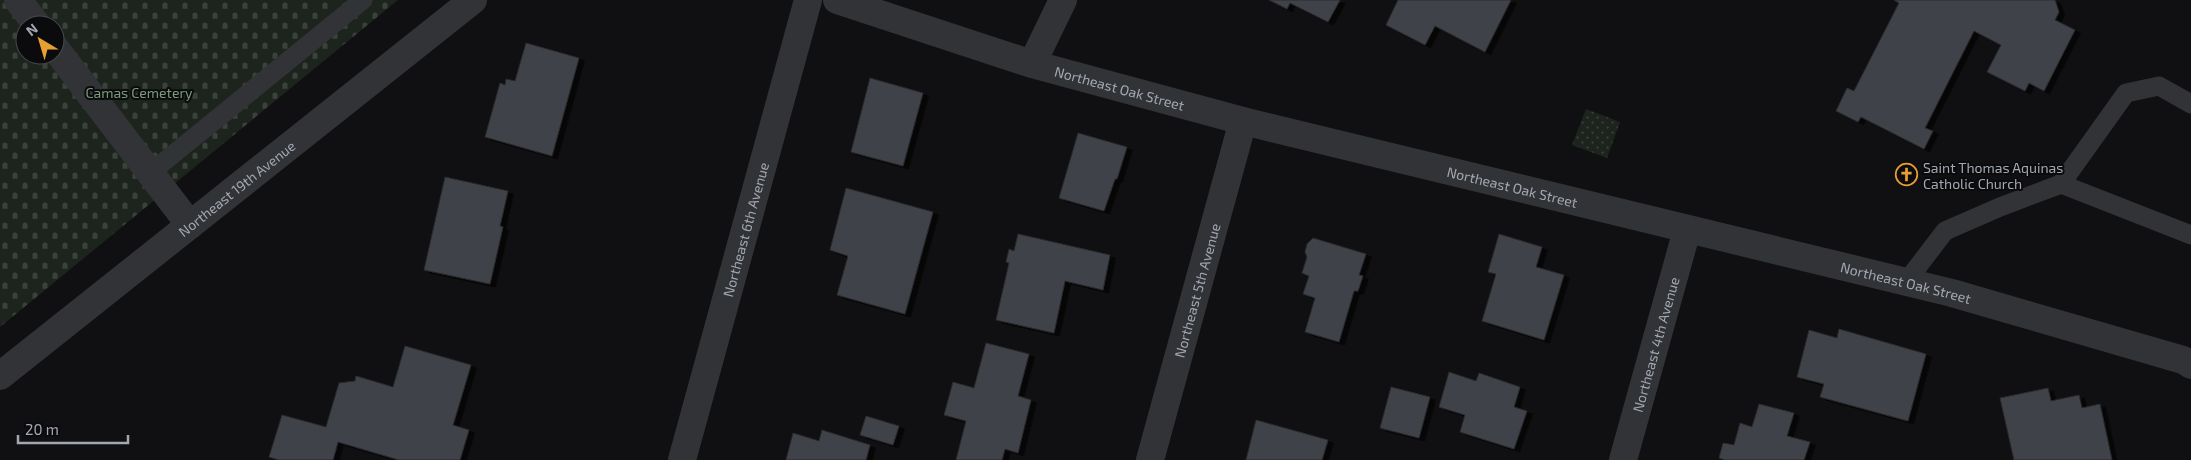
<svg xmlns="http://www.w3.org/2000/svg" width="2191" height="460" font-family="'Exo 2',sans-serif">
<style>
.cemetery{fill:url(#cemetery-stones);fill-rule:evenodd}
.garden{fill:url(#garden-dots)}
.building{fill:#414348;stroke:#2a2b2e;filter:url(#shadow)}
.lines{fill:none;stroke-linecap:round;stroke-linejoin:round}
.service{stroke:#323336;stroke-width:19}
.minor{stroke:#323336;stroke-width:28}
.labels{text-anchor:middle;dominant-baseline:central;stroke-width:4;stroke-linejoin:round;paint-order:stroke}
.street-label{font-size:14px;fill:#a2a8b2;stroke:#0b0b0d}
.park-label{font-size:14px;fill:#7a9c7a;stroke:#0b0b0d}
.poi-label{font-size:14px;fill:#a2a8b2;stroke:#0b0b0d;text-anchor:start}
</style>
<defs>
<pattern id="cemetery-stones" width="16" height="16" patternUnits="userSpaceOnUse" patternTransform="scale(1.25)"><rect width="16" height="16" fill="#1d241d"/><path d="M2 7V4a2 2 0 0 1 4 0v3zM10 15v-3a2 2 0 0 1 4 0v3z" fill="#3b413b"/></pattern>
<pattern id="garden-dots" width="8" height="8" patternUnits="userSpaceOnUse" patternTransform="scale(1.25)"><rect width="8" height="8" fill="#1d241d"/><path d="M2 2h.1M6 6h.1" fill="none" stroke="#3b413b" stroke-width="1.8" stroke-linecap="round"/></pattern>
<filter id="shadow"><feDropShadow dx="5.5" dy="3" stdDeviation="0" flood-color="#0009"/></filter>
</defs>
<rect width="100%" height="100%" fill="#101012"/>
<!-- cemetery -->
<path class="cemetery" d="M 0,0 L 398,0 L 0,327 ZM 25,25 L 55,25 L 55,55 L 25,55 Z"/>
<!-- garden -->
<path class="garden" d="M 1586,109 L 1620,122 L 1607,158 L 1572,145 Z"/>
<!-- building -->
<path class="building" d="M 1269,0 L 1340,0 L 1328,22 L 1290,3 L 1287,9 Z
M 1398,0 L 1511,0 L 1485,52 L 1435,26 L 1425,45 L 1386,25 Z
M 1894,0 L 2055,0 L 2059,12 L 2055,20 L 2075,30 L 2044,91 L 2029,83 L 2025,91 L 1987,72 L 2001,45 L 1974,31 L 1925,128 L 1933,131 L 1924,149 L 1861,117 L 1858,122 L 1836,111 L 1847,88 L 1854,91 L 1899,3 Z
M 526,43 L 579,58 L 552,156 L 485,137 L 500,83 L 505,85 L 506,79 L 515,81 Z
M 870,78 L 923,93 L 903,166 L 851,152 Z
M 1078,133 L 1127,147 L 1117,179 L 1115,179 L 1104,211 L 1059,198 Z
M 445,177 L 508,191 L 500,226 L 503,227 L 490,284 L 424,270 Z
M 846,188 L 933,212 L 905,314 L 837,295 L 848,256 L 830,250 Z
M 1018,234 L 1110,255 L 1103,290 L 1065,281 L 1054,333 L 996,320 L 1009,263 L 1006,262 L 1009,249 L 1014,251 Z
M 1499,234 L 1542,247 L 1536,267 L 1564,275 L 1544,340 L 1482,321 L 1496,274 L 1488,272 Z
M 1313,238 L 1366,254 L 1359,275 L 1363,276 L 1358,291 L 1354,291 L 1339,342 L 1305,332 L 1315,298 L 1303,294 L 1309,276 L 1302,273 L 1307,257 L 1305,252 L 1307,244 Z
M 1839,329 L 1926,354 L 1908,421 L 1820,397 L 1824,384 L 1797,377 L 1809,330 L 1837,338 Z
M 986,343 L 1029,354 L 1018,396 L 1031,400 L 1018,453 L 1005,449 L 1002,460 L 956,460 L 966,421 L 944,415 L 953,382 L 974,388 Z
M 405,346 L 471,365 L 453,425 L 469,430 L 460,460 L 399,460 L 338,442 L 333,460 L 279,460 L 269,457 L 282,415 L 326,427 L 339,383 L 355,381 L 356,376 L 393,387 Z
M 1449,372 L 1476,381 L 1479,373 L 1520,387 L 1514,407 L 1527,411 L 1514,449 L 1460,432 L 1465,415 L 1439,407 Z
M 1391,387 L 1430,397 L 1419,438 L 1380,428 Z
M 2048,388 L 2051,401 L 2079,395 L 2082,408 L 2100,404 L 2112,460 L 2014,460 L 2000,398 Z
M 1759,404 L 1794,413 L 1787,436 L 1810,442 L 1804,460 L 1725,460 L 1719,458 L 1723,443 L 1734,445 L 1740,423 L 1752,427 Z
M 866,416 L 899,426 L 893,445 L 860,435 Z
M 1256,420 L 1328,440 L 1322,460 L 1246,460 Z
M 822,430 L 870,445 L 866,460 L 786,460 L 793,433 L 819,441 Z"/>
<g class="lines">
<!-- service -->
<path class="service" d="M 150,173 L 363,0
M 2061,184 L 2191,235
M 1906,282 L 1945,231 L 2000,207 L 2061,184 L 2126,93 L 2159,86 L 2191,104"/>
<!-- minor -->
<g class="minor">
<path d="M 18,0 L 37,25"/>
<path id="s1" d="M 837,0 L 1032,64 L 1243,121 L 1952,293 L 2183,360 L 2191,365"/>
<path d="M 55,48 L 190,225"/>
<path d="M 1032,64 L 1063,0"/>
<path id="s2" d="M 0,376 L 473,0"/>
<path id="s3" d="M 682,460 L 808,0"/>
<path id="s4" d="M 1150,460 L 1243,121"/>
<path id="s5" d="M 1623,460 L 1687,230"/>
</g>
</g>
<!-- icons -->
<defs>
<symbol id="church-ring" viewBox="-11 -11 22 22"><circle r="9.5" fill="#0b0b0d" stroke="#e89f32" stroke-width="1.5"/><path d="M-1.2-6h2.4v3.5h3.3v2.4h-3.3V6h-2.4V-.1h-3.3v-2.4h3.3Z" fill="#e89f32"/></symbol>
</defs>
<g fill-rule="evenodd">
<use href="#church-ring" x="1894" y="162" width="25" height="25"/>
</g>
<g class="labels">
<!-- street labels -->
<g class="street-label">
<text stroke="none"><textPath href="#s1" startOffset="296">Northeast Oak Street</textPath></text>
<text stroke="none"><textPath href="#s1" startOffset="701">Northeast Oak Street</textPath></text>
<text stroke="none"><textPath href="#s2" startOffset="302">Northeast 19th Avenue</textPath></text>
<text stroke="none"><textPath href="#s3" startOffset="239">Northeast 6th Avenue</textPath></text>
<text stroke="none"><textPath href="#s1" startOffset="1106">Northeast Oak Street</textPath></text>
<text stroke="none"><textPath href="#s4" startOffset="176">Northeast 5th Avenue</textPath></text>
<text stroke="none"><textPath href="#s5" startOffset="120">Northeast 4th Avenue</textPath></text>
</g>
<!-- park labels -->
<g class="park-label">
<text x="139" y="92">Camas Cemetery</text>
</g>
<!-- poi labels -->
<g class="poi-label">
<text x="1923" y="167">Saint Thomas Aquinas<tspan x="1923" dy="16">Catholic Church</tspan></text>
</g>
</g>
<!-- north arrow -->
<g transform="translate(40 40) rotate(322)"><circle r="24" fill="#0b0b0d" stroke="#474a4f"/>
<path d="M0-4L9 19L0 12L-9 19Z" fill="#e89f32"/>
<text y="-8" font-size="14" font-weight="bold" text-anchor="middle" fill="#a2a8b2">N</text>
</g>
<!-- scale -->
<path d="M18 435v8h110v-8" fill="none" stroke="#a2a8b2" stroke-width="2.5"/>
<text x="25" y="435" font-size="15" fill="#a2a8b2" stroke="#0b0b0d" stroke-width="4" paint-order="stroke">20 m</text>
</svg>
